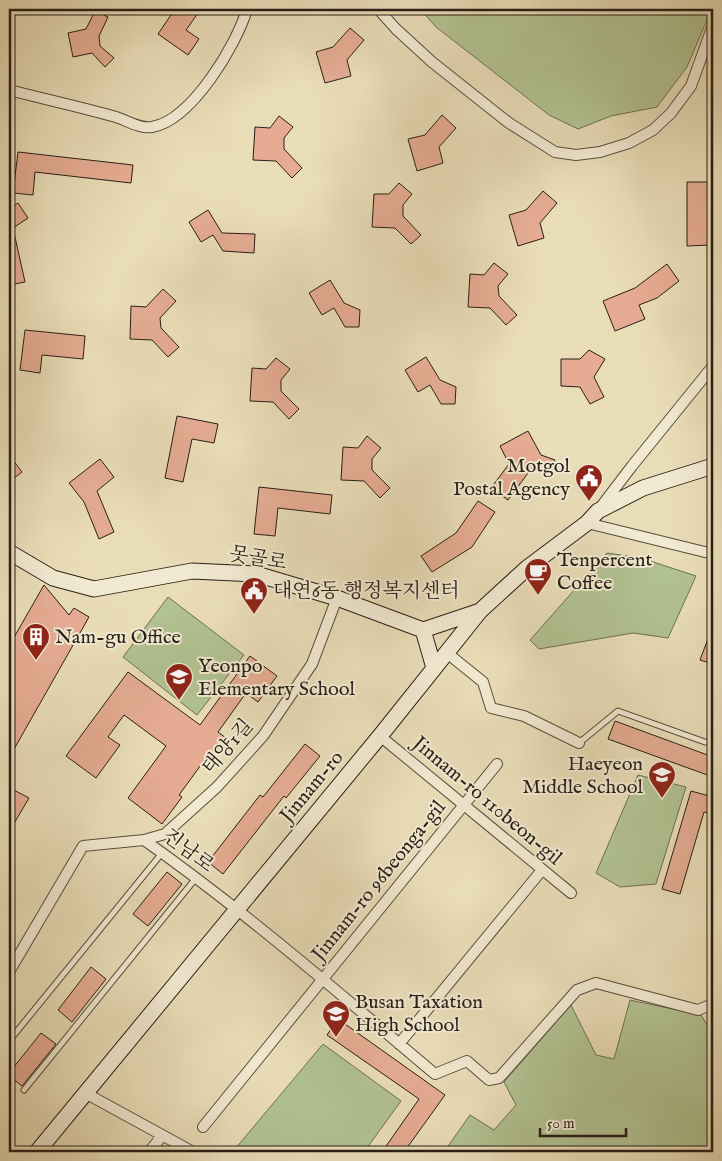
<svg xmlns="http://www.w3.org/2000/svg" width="722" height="1161" font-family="'IM FELL English','Noto Serif KR',serif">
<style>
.green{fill:#b2c292;stroke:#6d7054}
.building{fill:#e5ac93;stroke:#281f16}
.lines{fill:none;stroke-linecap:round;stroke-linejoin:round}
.lane-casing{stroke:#584e3e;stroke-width:7}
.street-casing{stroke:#584e3e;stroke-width:12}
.secondary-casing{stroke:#281f16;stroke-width:17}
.lane{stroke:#f1e9d1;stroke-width:5}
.street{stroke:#f1e9d1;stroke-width:10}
.secondary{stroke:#f1e9d1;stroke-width:15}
.labels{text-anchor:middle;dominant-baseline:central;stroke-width:4;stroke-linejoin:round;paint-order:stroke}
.poi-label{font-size:20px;fill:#281f16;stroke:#f1e9d1;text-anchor:start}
.street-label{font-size:20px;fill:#281f16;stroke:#f1e9d1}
</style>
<rect width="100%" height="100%" fill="#e9ddb8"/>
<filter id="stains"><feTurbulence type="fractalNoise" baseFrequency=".004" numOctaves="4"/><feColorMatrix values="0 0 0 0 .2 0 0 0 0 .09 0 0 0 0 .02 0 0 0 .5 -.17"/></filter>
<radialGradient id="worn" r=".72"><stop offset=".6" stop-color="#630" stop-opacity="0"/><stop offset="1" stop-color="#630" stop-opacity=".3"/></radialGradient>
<!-- green -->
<path class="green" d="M 420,9 L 708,9 L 710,13 L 687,67 L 657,107 L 611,116 L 578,129 L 549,115 L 436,27 Z
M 607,553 L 641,558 L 696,576 L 668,638 L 633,633 L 539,649 L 530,640 Z
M 168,597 L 244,655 L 197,715 L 123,657 Z
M 638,775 L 686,787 L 656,884 L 620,887 L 596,873 Z
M 630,1000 L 701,1015 L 713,1035 L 713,1152 L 444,1152 L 470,1115 L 494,1130 L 516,1105 L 504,1082 L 571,1005 L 596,1055 L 614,1059 Z
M 323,1044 L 401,1101 L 364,1152 L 239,1152 L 235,1149 Z"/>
<!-- building -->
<path class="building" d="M 175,9 L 201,9 L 186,30 L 199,39 L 188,55 L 158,34 Z
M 95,11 L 108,17 L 99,36 L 100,46 L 114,58 L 105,67 L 92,53 L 73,57 L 68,33 L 86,29 Z
M 350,28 L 364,40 L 347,60 L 351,76 L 325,83 L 316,52 L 333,47 Z
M 442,115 L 456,128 L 439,147 L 443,163 L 417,171 L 408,139 L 425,135 Z
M 279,116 L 293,127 L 284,138 L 284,149 L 302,168 L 292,178 L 276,161 L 253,160 L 255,127 L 270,128 Z
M 18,152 L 133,165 L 131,183 L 35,172 L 33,195 L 13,193 Z
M 687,182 L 710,182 L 710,245 L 687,246 Z
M 399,183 L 412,194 L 403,205 L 403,216 L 421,235 L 411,244 L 395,228 L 372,227 L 374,194 L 389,194 Z
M 543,191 L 557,203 L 540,223 L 544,238 L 518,246 L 509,215 L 526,210 Z
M 18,203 L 28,218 L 13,228 L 25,282 L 9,285 L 9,209 Z
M 208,210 L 222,233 L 255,234 L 254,253 L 223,251 L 213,235 L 201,242 L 189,222 Z
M 494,263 L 508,274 L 498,286 L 499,296 L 517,315 L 506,325 L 490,308 L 468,307 L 470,274 L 484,275 Z
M 667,264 L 679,281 L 657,298 L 639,305 L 645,319 L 615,331 L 603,301 L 635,288 Z
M 330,280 L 344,303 L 360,310 L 359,327 L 345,327 L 334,308 L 322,315 L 309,293 Z
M 163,289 L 176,301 L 160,318 L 161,328 L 179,347 L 168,357 L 152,340 L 130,339 L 131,306 L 146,307 Z
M 25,330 L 85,336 L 83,359 L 42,355 L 40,373 L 20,370 Z
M 589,350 L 605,359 L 594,377 L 604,397 L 590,404 L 580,387 L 561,386 L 561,359 L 580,359 Z
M 426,357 L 440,380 L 456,387 L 455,404 L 441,404 L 430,385 L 418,392 L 405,370 Z
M 276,358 L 290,369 L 281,380 L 281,391 L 299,409 L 289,419 L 273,402 L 250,401 L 252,368 L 266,369 Z
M 177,416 L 218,424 L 214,443 L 192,439 L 183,482 L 165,478 Z
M 528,431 L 541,455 L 555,460 L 550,475 L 531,469 L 508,500 L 491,488 L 509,464 L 500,446 Z
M 367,436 L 381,448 L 372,459 L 372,470 L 390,488 L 380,498 L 364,481 L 341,480 L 343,447 L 358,448 Z
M 9,455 L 22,472 L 9,482 Z
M 100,459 L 114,477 L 97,491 L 114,532 L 99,539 L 84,502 L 69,483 Z
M 259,487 L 332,495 L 330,514 L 278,508 L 275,536 L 254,534 Z
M 478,501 L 495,512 L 472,547 L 432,572 L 421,556 L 456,533 Z
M 44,585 L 69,615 L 74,608 L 89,617 L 9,758 L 9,690 L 14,681 L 9,677 L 9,646 Z
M 712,628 L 713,628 L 713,664 L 700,660 Z
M 250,656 L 277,676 L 258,702 L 246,693 L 218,732 L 226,738 L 209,760 L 206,758 L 179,795 L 182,797 L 162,824 L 128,798 L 166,746 L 124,715 L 108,737 L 120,745 L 96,778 L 66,756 L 128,672 L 200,725 Z
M 615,721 L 713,757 L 713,777 L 608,739 Z
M 305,744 L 320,756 L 286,798 L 284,796 L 223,874 L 208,862 L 260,795 L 263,797 Z
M 12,789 L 29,798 L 9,832 L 9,794 Z
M 691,791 L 713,797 L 713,814 L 704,812 L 680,894 L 662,889 Z
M 167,872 L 182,884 L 148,926 L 133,914 Z
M 91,967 L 106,979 L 72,1022 L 58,1010 Z
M 338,1019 L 445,1095 L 404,1152 L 382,1152 L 419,1099 L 327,1035 Z
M 41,1033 L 56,1044 L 22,1086 L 9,1076 L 9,1073 Z"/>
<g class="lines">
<defs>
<path id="lane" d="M 579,743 L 618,711 L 705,742
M 9,1041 L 162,853
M 24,1090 L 196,878"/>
<path id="street" d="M 378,9 L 396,29 L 432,62 L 509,123 L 555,152 L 576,155 L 600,152 L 629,143 L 653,130 L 671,113 L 691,86 L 713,25
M 9,90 C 44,99 81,107 116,117 C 128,121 140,129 152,127 C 192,120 237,44 247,9
M 600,508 L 632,466 L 713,366
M 587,523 L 713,554
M 447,653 L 483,682 L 491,708 L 524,716 L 579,743
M 380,736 L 571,893
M 144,840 L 165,834 L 217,787 L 263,736 L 312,664 L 337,598
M 9,972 L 83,846 L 144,840 C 246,912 340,994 435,1074 L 467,1061 L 489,1080 L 499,1078 L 577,990 L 596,983 L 698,1010 L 713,1004
M 399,1044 L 542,870
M 87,1094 L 193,1152
M 203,1127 L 497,764
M 149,1152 L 162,1136"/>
<path id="secondary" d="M 9,552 L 53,578 L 94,589 L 192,571 L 256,574 L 337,598 L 423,630 L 480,611
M 423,630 L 434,668
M 37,1152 L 380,736 L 480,611 L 527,568 L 587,523 L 598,511 L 643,488 L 713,466"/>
</defs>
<!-- lane casing -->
<use href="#lane" class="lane-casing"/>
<!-- street casing -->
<use href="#street" class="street-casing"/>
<!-- secondary casing -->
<use href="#secondary" class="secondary-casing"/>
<!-- lane -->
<use href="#lane" class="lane"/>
<!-- street -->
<use href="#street" class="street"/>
<!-- secondary -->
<use href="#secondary" class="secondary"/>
</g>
<!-- icons -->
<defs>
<symbol id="civic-pin" viewBox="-11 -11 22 30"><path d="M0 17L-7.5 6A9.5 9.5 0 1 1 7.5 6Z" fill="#8f2418" stroke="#f1e9d1"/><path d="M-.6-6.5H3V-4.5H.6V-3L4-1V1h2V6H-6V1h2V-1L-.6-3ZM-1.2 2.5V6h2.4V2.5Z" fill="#fff"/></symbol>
<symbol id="cafe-pin" viewBox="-11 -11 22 30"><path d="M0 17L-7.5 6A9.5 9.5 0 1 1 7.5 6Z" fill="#8f2418" stroke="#f1e9d1"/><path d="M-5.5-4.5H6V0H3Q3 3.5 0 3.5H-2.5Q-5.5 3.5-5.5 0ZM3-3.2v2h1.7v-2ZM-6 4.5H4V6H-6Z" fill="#fff"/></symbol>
<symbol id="building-pin" viewBox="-11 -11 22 30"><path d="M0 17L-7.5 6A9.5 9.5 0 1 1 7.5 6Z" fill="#8f2418" stroke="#f1e9d1"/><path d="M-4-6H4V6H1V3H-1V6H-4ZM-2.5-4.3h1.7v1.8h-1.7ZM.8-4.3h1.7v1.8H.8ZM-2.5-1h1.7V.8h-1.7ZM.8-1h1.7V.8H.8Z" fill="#fff"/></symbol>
<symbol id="school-pin" viewBox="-11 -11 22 30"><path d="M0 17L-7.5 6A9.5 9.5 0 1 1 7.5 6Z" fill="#8f2418" stroke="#f1e9d1"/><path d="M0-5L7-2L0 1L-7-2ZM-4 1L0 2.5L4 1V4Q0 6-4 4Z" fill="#fff"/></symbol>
</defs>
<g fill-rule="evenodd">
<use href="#civic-pin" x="573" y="462" width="32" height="43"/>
<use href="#cafe-pin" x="522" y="556" width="32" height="43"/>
<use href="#civic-pin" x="238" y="575" width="32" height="43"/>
<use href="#building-pin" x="20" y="621" width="32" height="43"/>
<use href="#school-pin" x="163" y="661" width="32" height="43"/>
<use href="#school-pin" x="646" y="759" width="32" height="43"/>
<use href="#school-pin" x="320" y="998" width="32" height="43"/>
</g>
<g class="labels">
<!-- poi labels -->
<g class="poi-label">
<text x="570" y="466" text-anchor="end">Motgol<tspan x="570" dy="23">Postal Agency</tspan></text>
<text x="557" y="560">Tenpercent<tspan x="557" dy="23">Coffee</tspan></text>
<text x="273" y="591">대연6동 행정복지센터</text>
<text x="55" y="637">Nam-gu Office</text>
<text x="198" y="666">Yeonpo<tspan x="198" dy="23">Elementary School</tspan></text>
<text x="643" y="764" text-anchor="end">Haeyeon<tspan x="643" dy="23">Middle School</tspan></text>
<text x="355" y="1002">Busan Taxation<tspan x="355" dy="23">High School</tspan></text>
</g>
<!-- street labels -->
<g class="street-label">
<text transform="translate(258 559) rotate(10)">못골로</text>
<text transform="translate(228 747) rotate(-49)">태양1길</text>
<text transform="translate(312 787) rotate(-50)">Jinnam-ro</text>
<text transform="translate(487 801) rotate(40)">Jinnam-ro 110beon-gil</text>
<text transform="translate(188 851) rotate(37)">진남로</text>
<text transform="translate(379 881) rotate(-51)">Jinnam-ro 96beonga-gil</text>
</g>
</g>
<!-- margin -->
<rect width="722" height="1161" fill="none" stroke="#e9ddb8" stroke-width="30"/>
<rect x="10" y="10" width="702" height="1141" fill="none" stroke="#281f16" stroke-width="2.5"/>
<rect x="15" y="15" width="692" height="1131" fill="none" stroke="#281f16"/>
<!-- scale -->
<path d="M540 1128v8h86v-8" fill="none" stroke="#281f16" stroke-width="2.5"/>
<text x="547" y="1128" font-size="15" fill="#281f16" stroke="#f1e9d1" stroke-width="4" paint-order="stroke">50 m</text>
<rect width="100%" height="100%" filter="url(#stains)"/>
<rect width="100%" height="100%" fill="url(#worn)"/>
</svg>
